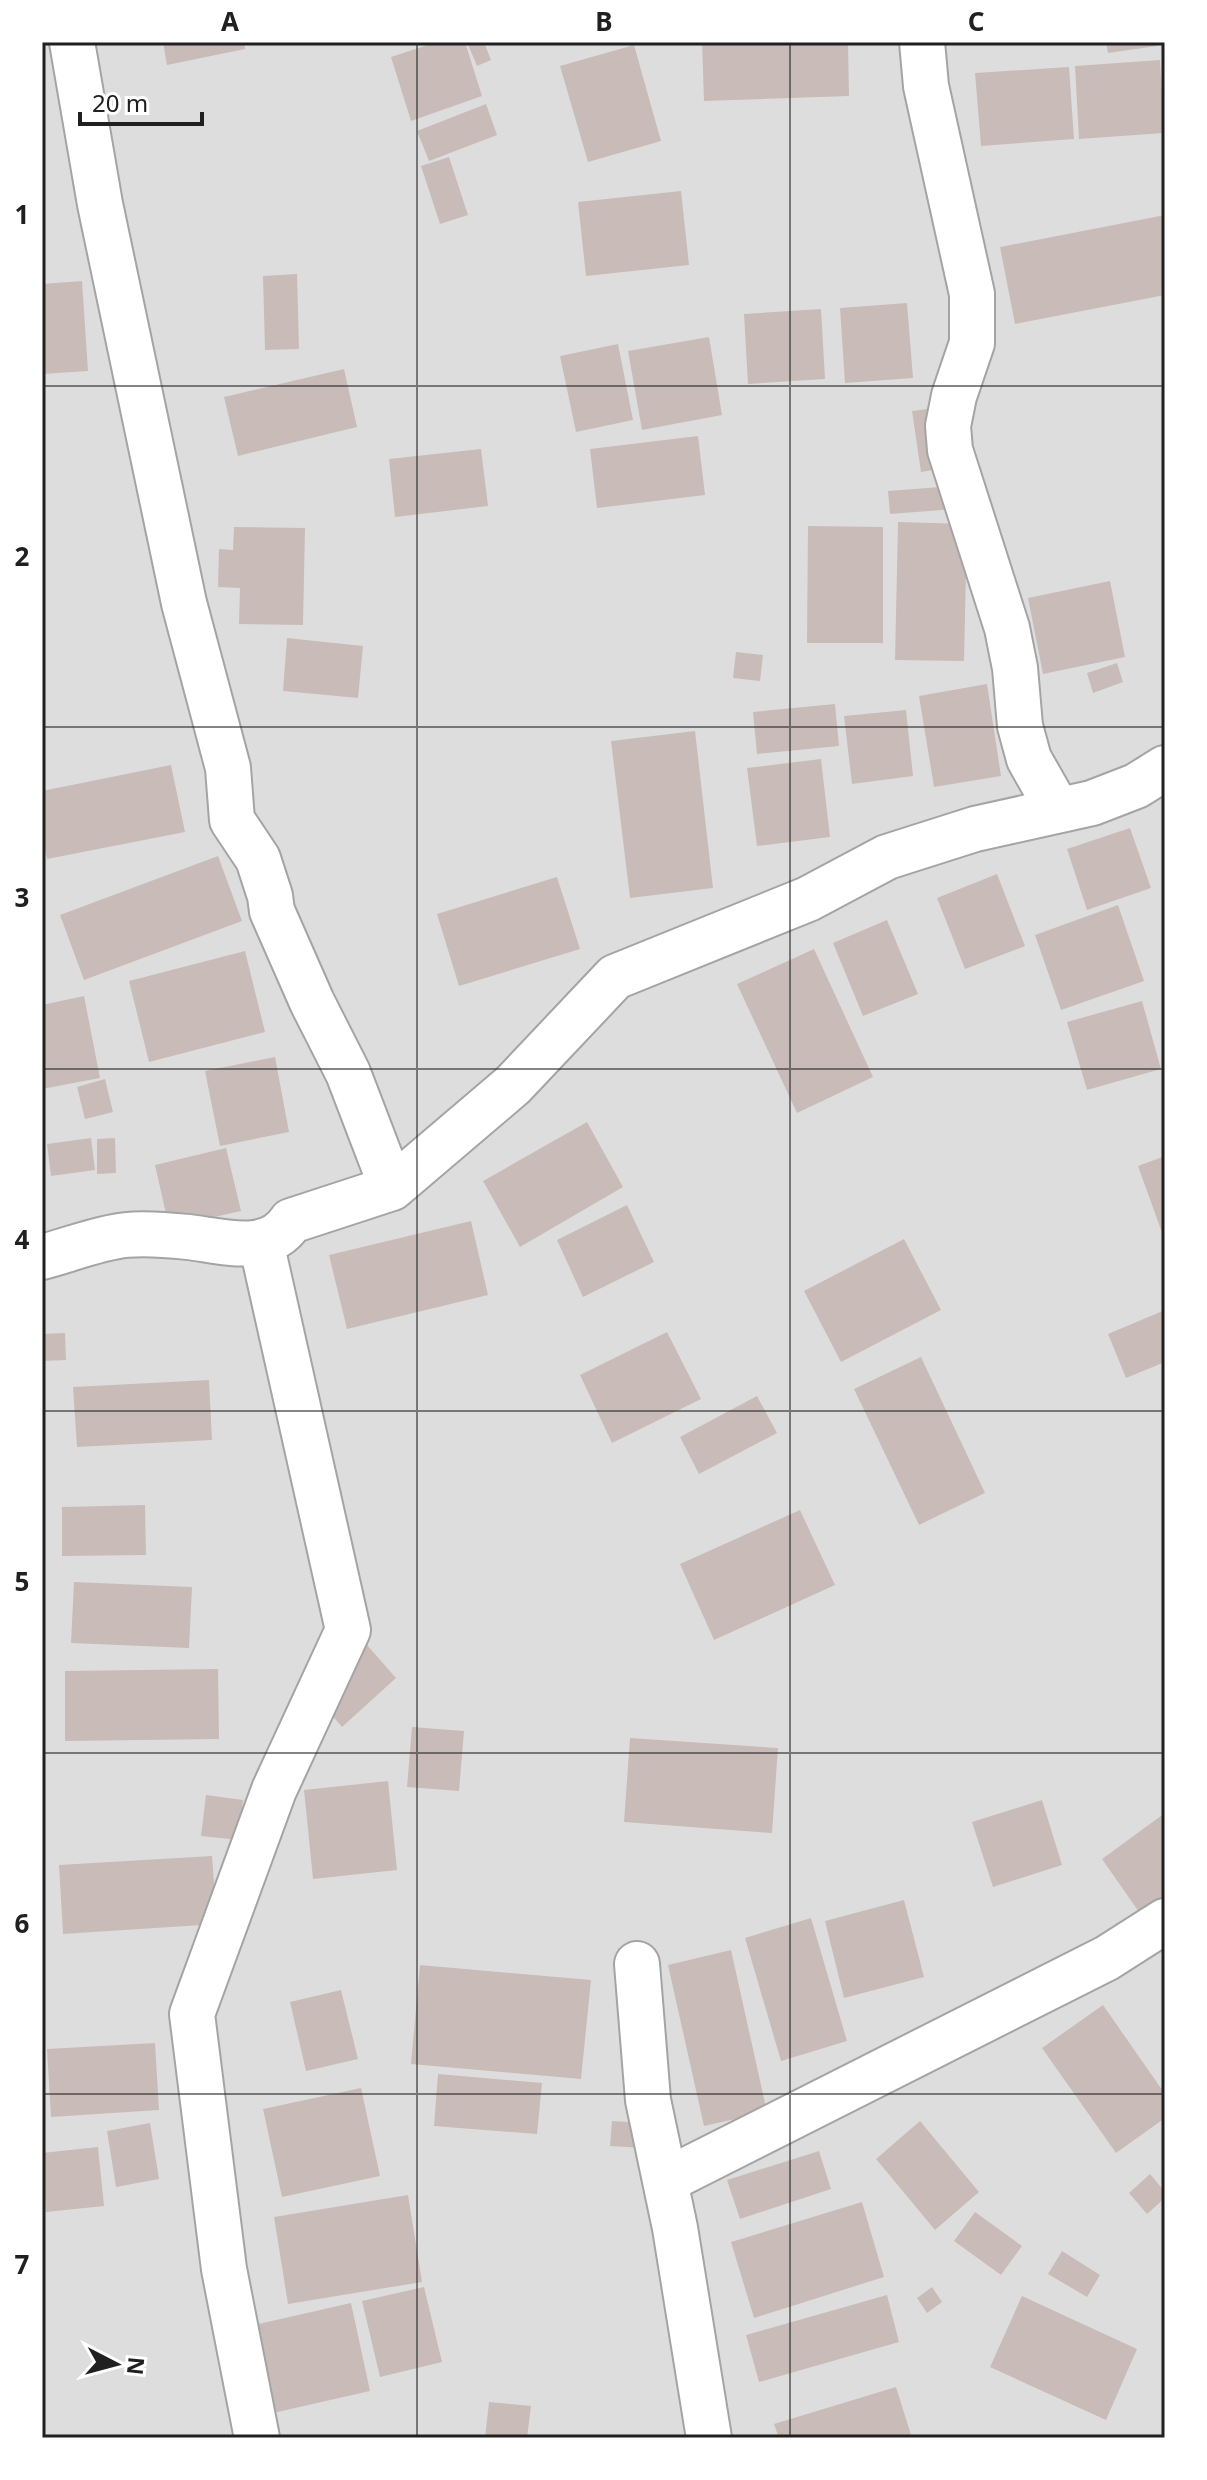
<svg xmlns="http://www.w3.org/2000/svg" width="1207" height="2480" font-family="'Noto Sans',sans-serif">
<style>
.residential{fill:#dedddd}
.building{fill:#c9bcb8}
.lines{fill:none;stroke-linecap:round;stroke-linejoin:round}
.minor-casing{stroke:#a4a4a4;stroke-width:48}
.minor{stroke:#fff;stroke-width:44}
.grid{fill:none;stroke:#202020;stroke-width:2;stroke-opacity:0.55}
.neatline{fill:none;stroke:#202020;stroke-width:3}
.grid-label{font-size:26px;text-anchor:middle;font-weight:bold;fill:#202020}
</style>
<rect width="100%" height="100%" fill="#f1ebe5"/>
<!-- residential -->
<path class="residential" d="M 42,42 L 1165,42 L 1165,2438 L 42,2438 Z"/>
<!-- building -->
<path class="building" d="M 163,42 L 244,42 L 245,49 L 167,65 Z
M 437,42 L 465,42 L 482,96 L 411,121 L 391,57 Z
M 467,42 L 484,42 L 491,60 L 477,66 Z
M 702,42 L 848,42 L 849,96 L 704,101 Z
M 1106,42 L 1156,42 L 1157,46 L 1108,53 Z
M 634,45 L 661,141 L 588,162 L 560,66 Z
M 1160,60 L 1164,133 L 1079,139 L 1075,66 Z
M 1069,67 L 1074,139 L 981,146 L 975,73 Z
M 486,104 L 497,135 L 429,161 L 417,131 Z
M 449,157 L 468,215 L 440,224 L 421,166 Z
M 681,191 L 689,265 L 586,276 L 578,202 Z
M 1165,215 L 1165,295 L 1015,324 L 1000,247 Z
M 297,274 L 299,349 L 265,350 L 263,276 Z
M 82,281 L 88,371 L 42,374 L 42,284 Z
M 907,303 L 913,378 L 845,383 L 840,308 Z
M 821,309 L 825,379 L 748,384 L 744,314 Z
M 709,337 L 722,415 L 642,430 L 628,351 Z
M 618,344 L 633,420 L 576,432 L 560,356 Z
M 344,369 L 357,427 L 238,456 L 224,397 Z
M 942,407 L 950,467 L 921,472 L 912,411 Z
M 698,436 L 705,495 L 597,508 L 590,449 Z
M 481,449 L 488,506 L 395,517 L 389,459 Z
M 953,486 L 955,509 L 890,514 L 888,491 Z
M 898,522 L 967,524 L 964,661 L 895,660 Z
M 808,526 L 883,527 L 883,643 L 807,643 Z
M 234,527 L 305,528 L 303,625 L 239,624 L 240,588 L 218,587 L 219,549 L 233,550 Z
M 1110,581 L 1125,657 L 1043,674 L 1028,598 Z
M 287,638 L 363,646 L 358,698 L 283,691 Z
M 736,652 L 763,655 L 760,681 L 733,678 Z
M 1117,663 L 1123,682 L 1093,693 L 1087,673 Z
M 987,684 L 1001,776 L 934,787 L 919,696 Z
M 835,704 L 839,746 L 757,754 L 753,712 Z
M 906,710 L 913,776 L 852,784 L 844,716 Z
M 695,731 L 713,888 L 630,898 L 611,741 Z
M 821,759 L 830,837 L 757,846 L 747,768 Z
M 171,765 L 185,832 L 47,859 L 42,834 L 42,791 Z
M 1130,828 L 1151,888 L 1087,910 L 1067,849 Z
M 218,856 L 242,921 L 84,980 L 60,915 Z
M 997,874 L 1025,946 L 965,969 L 937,898 Z
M 557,877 L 580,949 L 459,986 L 437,914 Z
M 1118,905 L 1144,981 L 1061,1010 L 1035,935 Z
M 887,920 L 918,994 L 863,1016 L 833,943 Z
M 814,949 L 873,1077 L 797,1113 L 737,984 Z
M 245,951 L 265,1032 L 149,1062 L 129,981 Z
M 84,996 L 100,1078 L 42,1089 L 42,1005 Z
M 1142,1001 L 1161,1069 L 1087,1090 L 1067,1022 Z
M 275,1057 L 289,1132 L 220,1146 L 205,1071 Z
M 105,1079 L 113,1112 L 85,1119 L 77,1087 Z
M 587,1122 L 623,1187 L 520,1247 L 483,1181 Z
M 91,1138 L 95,1170 L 51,1176 L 47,1144 Z
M 115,1138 L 116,1173 L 97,1174 L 97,1139 Z
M 226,1148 L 241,1211 L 169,1227 L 155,1165 Z
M 1165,1156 L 1165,1241 L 1138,1166 Z
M 627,1205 L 654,1262 L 583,1297 L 557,1240 Z
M 471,1221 L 488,1295 L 347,1329 L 329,1255 Z
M 904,1239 L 941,1310 L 841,1362 L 804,1291 Z
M 1165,1310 L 1165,1362 L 1126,1378 L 1108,1334 Z
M 667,1332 L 701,1399 L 612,1443 L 580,1375 Z
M 65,1333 L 66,1360 L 42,1361 L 42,1334 Z
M 921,1357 L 985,1493 L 919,1525 L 854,1389 Z
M 209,1380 L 212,1440 L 77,1447 L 73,1387 Z
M 757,1396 L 777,1433 L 699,1474 L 680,1437 Z
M 145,1505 L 146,1555 L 62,1556 L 62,1507 Z
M 800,1510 L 835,1585 L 714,1640 L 680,1564 Z
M 74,1582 L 192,1587 L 189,1648 L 71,1643 Z
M 367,1645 L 396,1678 L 342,1727 L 313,1693 Z
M 218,1669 L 219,1739 L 65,1741 L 65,1671 Z
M 412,1727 L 464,1731 L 459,1791 L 407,1787 Z
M 630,1738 L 778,1748 L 772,1833 L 624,1822 Z
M 388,1781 L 397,1870 L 313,1879 L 304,1790 Z
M 206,1795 L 243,1800 L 239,1840 L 201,1836 Z
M 1042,1800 L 1062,1865 L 993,1887 L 972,1822 Z
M 1165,1813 L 1165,1908 L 1146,1922 L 1102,1859 Z
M 212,1856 L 217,1924 L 63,1934 L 59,1865 Z
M 904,1900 L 924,1977 L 844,1998 L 825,1921 Z
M 811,1918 L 847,2041 L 781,2061 L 745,1938 Z
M 731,1950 L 767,2112 L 704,2126 L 668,1965 Z
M 420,1965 L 591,1980 L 581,2079 L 411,2064 Z
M 341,1990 L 358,2059 L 306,2071 L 290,2002 Z
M 1103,2005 L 1165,2094 L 1165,2118 L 1116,2153 L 1042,2048 Z
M 155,2043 L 159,2110 L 51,2117 L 47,2049 Z
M 438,2074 L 542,2083 L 537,2134 L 434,2126 Z
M 361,2088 L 380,2176 L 282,2197 L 263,2109 Z
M 612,2121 L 645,2123 L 644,2148 L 610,2146 Z
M 920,2121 L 979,2192 L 935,2230 L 876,2159 Z
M 150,2123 L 159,2179 L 116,2187 L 107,2131 Z
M 98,2147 L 104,2206 L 46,2212 L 42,2153 Z
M 819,2151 L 831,2189 L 740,2219 L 727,2180 Z
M 1150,2174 L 1165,2192 L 1165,2198 L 1147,2214 L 1129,2193 Z
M 408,2195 L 422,2282 L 288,2304 L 274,2217 Z
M 862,2202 L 884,2277 L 754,2318 L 731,2242 Z
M 975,2212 L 1022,2246 L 1001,2275 L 954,2241 Z
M 1062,2251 L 1100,2275 L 1087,2297 L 1048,2274 Z
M 424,2287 L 442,2362 L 380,2377 L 362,2301 Z
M 932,2287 L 942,2302 L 927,2313 L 917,2298 Z
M 887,2295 L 899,2342 L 759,2382 L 746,2335 Z
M 1022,2296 L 1137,2349 L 1106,2420 L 990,2367 Z
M 351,2303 L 370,2391 L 273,2413 L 254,2325 Z
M 896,2387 L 912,2438 L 779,2438 L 774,2424 Z
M 489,2402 L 531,2406 L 527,2438 L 485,2438 Z"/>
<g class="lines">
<defs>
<path id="minor" d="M 72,42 L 100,204 L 184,603 L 228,768 L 232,820 L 258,859 L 270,896 L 272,911 L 312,1002 L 348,1073 L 392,1188
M 922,42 L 926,86 L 972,294 L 972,343 L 954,396 L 948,426 L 950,450 L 1007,628 L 1015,668 L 1020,726 L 1029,759 L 1058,810
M 42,1257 C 69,1250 98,1238 126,1235 C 145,1233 169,1235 188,1237 C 222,1241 269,1256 291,1221 L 392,1188 L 513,1085 L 615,977 L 808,899 L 887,857 L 975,829 L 1092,803 L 1136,786 L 1165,768
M 637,1964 L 648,2100 L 675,2228 L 709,2438
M 665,2181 L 1107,1958 L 1165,1921
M 257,2438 L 224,2269 L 192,2014 L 274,1790 L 348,1630 L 261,1242"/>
</defs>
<!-- minor casing -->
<use href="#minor" class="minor-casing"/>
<!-- minor -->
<use href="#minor" class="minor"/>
</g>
<!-- grid -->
<path class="grid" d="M 417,42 L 417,2438M 790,42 L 790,2438M 42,386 L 1165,386M 42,727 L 1165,727M 42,1069 L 1165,1069M 42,1411 L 1165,1411M 42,1753 L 1165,1753M 42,2094 L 1165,2094"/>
<!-- border -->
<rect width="1207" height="2480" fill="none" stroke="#ffffff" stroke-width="88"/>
<!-- north arrow -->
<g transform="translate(116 2364) rotate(96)" stroke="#ffffff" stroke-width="6" paint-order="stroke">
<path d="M0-6L14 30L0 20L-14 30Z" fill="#202020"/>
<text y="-12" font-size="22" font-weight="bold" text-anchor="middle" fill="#202020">N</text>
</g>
<!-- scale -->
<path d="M80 112v12h122v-12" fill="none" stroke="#202020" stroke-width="4"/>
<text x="92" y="112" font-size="24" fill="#202020" stroke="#ffffff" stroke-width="6" paint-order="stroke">20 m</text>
<rect x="44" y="44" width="1119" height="2392" class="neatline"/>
<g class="grid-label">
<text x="230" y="31">A</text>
<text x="604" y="31">B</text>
<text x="976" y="31">C</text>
<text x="22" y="224">1</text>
<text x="22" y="566">2</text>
<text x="22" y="907">3</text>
<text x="22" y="1249">4</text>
<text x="22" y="1591">5</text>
<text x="22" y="1933">6</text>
<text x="22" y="2274">7</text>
</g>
</svg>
